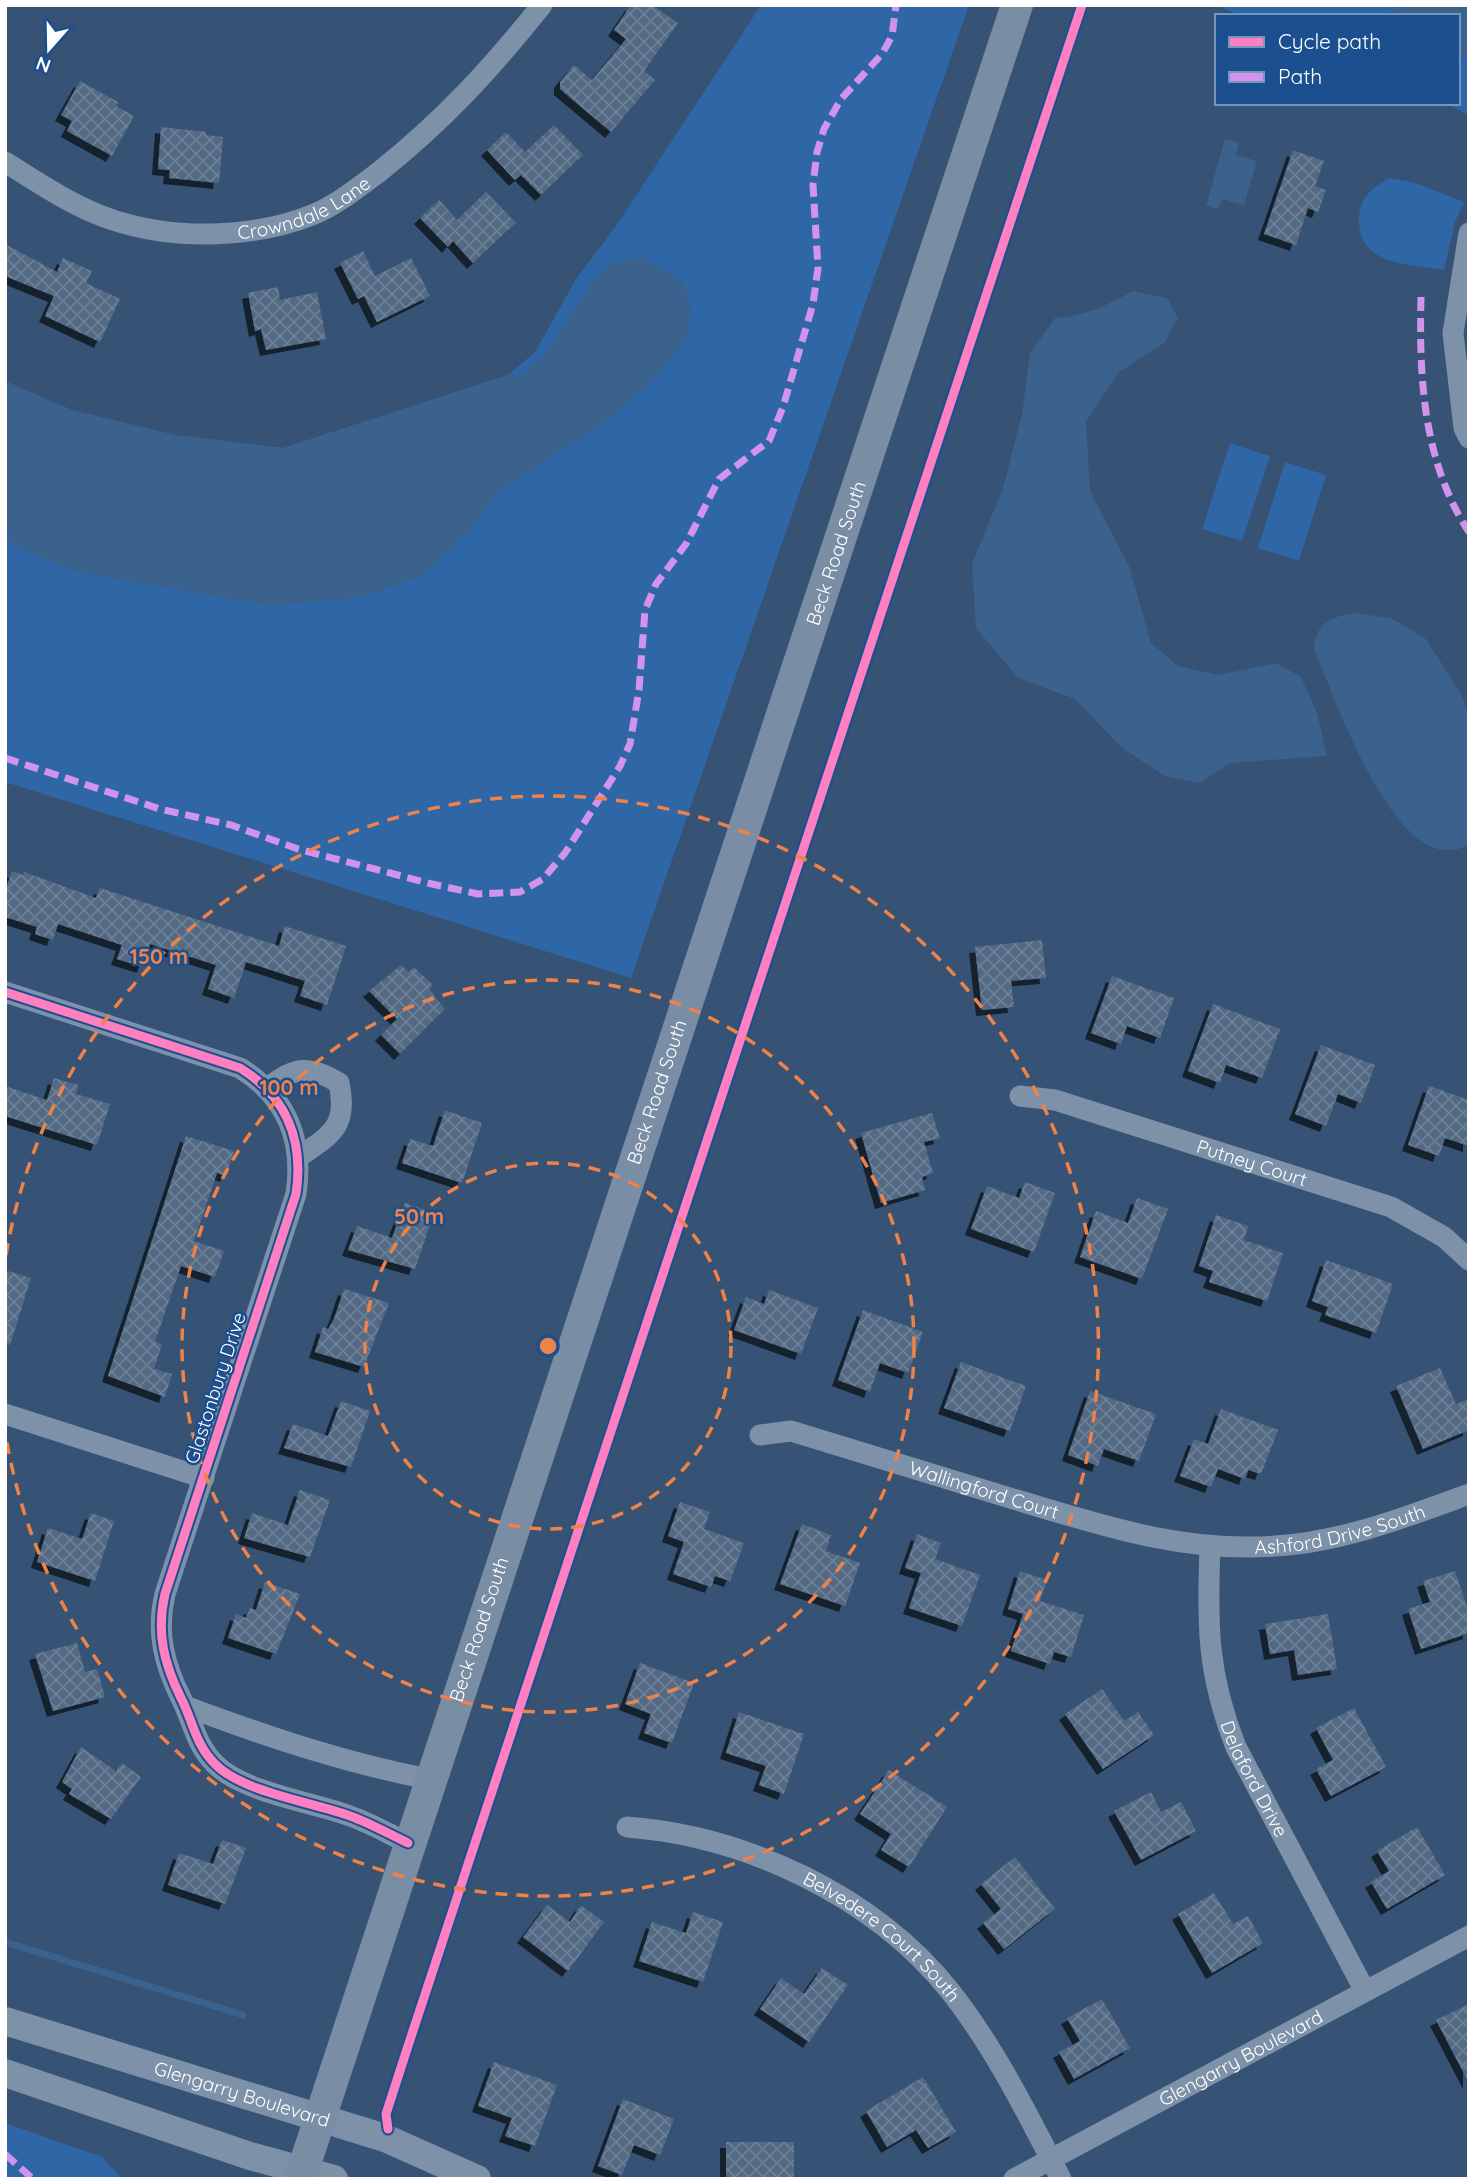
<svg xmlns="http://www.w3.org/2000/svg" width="1474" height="2184" font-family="Quicksand,sans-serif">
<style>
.green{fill:#2f66a5}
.water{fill:#3b618d}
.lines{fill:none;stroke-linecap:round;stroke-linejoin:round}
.stream{stroke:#3b618d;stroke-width:7}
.building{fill:url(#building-cross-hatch);filter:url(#shadow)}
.minor{stroke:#7d92a8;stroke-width:21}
.tertiary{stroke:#7d92a8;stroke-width:28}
.secondary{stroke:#798da4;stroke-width:32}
.quiet{stroke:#d193ec;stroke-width:7;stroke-dasharray:14 7;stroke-linecap:butt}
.cycleway-casing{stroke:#1b4f8f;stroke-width:13}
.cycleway{stroke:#ff80c0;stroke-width:9}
.ring{fill:none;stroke:#ee8249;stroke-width:3.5;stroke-dasharray:12 9}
.labels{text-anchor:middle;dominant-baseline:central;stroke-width:5;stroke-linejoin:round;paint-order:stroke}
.street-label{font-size:19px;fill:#fff;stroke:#1b4f8f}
.centre{fill:#ee8249;stroke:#1b4f8f;stroke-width:3.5}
.ring-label{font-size:21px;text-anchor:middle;font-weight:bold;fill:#ee8249;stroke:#1b4f8f;stroke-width:5;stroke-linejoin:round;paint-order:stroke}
</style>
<defs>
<pattern id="building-cross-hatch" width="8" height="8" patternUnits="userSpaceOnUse" patternTransform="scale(1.75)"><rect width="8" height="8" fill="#526984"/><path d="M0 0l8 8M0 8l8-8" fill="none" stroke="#6c8096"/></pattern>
<filter id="shadow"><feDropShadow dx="-6" dy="6" stdDeviation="0" flood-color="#0009"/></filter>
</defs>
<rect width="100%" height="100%" fill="#365274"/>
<!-- green -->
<path class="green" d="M 761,5 L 969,5 L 631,978 L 5,782 L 5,381 L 72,410 L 175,435 L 283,448 L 508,375 L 535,352 L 576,279 L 616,226 Z
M 1216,5 L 1469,5 L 1469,115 L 1445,103 L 1458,103 L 1458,16 L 1241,16 Z
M 1390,178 L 1416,183 L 1464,202 L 1455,222 L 1444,270 C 1409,263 1358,267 1359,218 C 1359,198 1373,187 1390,178 Z
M 1230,443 L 1270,456 L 1242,541 L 1202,529 Z
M 1285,462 L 1326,475 L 1299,561 L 1258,548 Z
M 5,2123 L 102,2157 L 122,2179 L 5,2179 Z"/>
<!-- water -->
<path class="water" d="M 1403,5 L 1469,5 L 1469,14 L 1462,19 L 1469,22 L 1469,46 L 1458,67 L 1458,16 L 1383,16 Z
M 1225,139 L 1239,143 L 1236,155 L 1257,161 L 1244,205 L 1222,199 L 1218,209 L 1206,206 Z
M 642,257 L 683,282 L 691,307 L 687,338 L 650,384 L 599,427 L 499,490 L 473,527 L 424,575 L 362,597 L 272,606 L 76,572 L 18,547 L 5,537 L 5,381 L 72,410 L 175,435 L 283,448 L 508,375 L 518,377 L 546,355 L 594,279 L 611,263 Z
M 1133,291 L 1167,298 L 1178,318 L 1165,342 L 1118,373 L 1086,421 L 1090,491 L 1129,566 L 1151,643 L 1178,666 L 1219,675 L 1276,663 L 1301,677 L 1317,713 L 1327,756 L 1230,763 L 1200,783 L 1165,776 L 1122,748 L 1075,699 L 1018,678 L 976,628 L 972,564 L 1003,488 L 1022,414 L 1030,353 L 1055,318 C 1084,317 1107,305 1133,291 Z
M 1355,613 L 1391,618 L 1426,639 L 1460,692 L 1469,713 L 1469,844 C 1398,888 1334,694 1314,649 C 1315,624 1331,616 1355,613 Z"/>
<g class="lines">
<!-- stream -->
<path class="stream" d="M 5,1942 L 243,2015"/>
</g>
<!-- building -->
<path class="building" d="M 631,5 L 652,5 L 678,23 L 644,71 L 655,80 L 611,132 L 560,89 L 560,82 L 574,65 L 592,80 L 626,39 L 614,30 Z
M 80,81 L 118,102 L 116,106 L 134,116 L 112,156 L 67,131 L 72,121 L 61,115 Z
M 554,125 L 583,155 L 541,195 L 521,175 L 515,180 L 487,150 L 506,132 L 525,152 Z
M 161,127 L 206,132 L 206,135 L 223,137 L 219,183 L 169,178 L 170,170 L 158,169 Z
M 1293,150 L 1324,161 L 1315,186 L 1326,190 L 1318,212 L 1308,208 L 1296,245 L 1264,234 Z
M 486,192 L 516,223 L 473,263 L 453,241 L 448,247 L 420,218 L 439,200 L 457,220 Z
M 5,244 L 57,272 L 63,258 L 92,271 L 86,283 L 120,299 L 100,342 L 45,316 L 54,296 L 5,276 Z
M 363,251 L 375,276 L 411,258 L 430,296 L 377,322 L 364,296 L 358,299 L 340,263 Z
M 278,287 L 280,300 L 317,292 L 326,339 L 266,350 L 261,329 L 255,331 L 248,293 Z
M 12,871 L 23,875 L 24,872 L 96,898 L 100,888 L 279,946 L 285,926 L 346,946 L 327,1005 L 300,996 L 305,981 L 246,962 L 234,998 L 208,989 L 216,965 L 150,944 L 143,967 L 117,959 L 122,945 L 58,924 L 53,940 L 35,934 L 37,927 L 5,917 L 5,891 Z
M 1042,940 L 1046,978 L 1011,981 L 1014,1007 L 982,1010 L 975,947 Z
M 401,965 L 409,972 L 414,967 L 433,985 L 429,989 L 445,1009 L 400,1054 L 381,1035 L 397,1019 L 369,991 Z
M 1112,976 L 1174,998 L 1160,1038 L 1127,1026 L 1121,1044 L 1091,1033 Z
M 1213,1004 L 1280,1029 L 1262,1078 L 1226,1065 L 1220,1083 L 1188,1071 Z
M 1321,1045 L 1375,1065 L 1361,1103 L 1338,1094 L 1326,1126 L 1295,1114 Z
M 54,1078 L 78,1085 L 76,1094 L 110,1104 L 97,1145 L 5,1116 L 5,1086 L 47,1100 Z
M 1429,1086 L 1469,1100 L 1469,1146 L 1445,1138 L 1439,1156 L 1408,1145 Z
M 445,1110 L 482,1123 L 462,1183 L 402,1163 L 410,1139 L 433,1146 Z
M 932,1113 L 940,1138 L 924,1142 L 933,1173 L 922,1177 L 925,1190 L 881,1203 L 861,1133 Z
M 186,1136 L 234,1151 L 226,1176 L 217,1173 L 194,1241 L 224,1251 L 215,1277 L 181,1266 L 155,1342 L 162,1344 L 154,1369 L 172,1374 L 165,1397 L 108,1376 Z
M 1025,1182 L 1055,1193 L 1034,1252 L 971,1229 L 987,1186 L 1019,1198 Z
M 1137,1198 L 1168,1209 L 1142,1279 L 1080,1257 L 1096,1211 L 1128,1223 Z
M 405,1203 L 434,1213 L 415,1269 L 348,1250 L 357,1226 L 392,1238 Z
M 1216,1215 L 1248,1226 L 1244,1240 L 1283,1253 L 1267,1301 L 1209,1282 L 1213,1271 L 1199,1266 Z
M 1326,1260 L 1393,1284 L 1376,1333 L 1325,1315 L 1328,1307 L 1312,1301 Z
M 5,1270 L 31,1278 L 10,1345 L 5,1344 Z
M 344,1289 L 389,1303 L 364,1367 L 315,1352 L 323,1327 L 328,1329 L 334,1319 Z
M 769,1290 L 818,1308 L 801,1354 L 734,1330 L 746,1297 L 764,1304 Z
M 863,1310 L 923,1332 L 908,1373 L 880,1363 L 870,1392 L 838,1380 Z
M 961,1362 L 1026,1386 L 1010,1431 L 944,1408 Z
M 1440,1368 L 1456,1404 L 1469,1399 L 1469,1430 L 1423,1449 L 1396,1386 Z
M 1090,1391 L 1156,1414 L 1139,1461 L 1104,1449 L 1098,1466 L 1068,1455 Z
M 341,1401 L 370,1411 L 351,1467 L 284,1448 L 293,1424 L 328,1436 Z
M 1221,1409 L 1278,1430 L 1261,1474 L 1248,1470 L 1245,1479 L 1218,1469 L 1211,1487 L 1180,1476 L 1194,1439 L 1208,1444 Z
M 300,1490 L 330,1500 L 310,1557 L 244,1538 L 252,1513 L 288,1525 Z
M 680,1502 L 710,1512 L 704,1529 L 744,1543 L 730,1581 L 715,1576 L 711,1587 L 673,1574 L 684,1542 L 668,1536 Z
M 91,1513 L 114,1521 L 95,1581 L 37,1562 L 48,1528 L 82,1539 Z
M 802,1524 L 831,1535 L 826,1551 L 860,1563 L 845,1606 L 780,1584 Z
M 917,1534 L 941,1543 L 935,1559 L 980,1575 L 962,1626 L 909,1608 L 921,1573 L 905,1568 Z
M 1020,1571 L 1047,1580 L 1040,1601 L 1084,1615 L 1071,1657 L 1054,1652 L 1050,1664 L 1011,1651 L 1023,1614 L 1008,1609 Z
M 1455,1571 L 1469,1613 L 1469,1633 L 1421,1649 L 1408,1609 L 1430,1602 L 1423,1581 Z
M 265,1582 L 300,1594 L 276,1654 L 228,1638 L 236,1614 L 246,1618 L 250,1608 L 256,1610 Z
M 1328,1614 L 1337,1669 L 1298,1675 L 1294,1650 L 1270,1654 L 1265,1624 Z
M 77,1643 L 85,1672 L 97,1669 L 105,1697 L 53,1711 L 35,1654 Z
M 640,1663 L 694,1683 L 672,1743 L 644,1733 L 651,1714 L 625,1704 Z
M 1102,1689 L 1124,1721 L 1138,1712 L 1154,1735 L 1103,1769 L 1065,1714 Z
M 1354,1708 L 1386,1767 L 1331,1796 L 1316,1769 L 1333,1760 L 1316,1728 Z
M 739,1712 L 804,1734 L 784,1794 L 759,1785 L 766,1766 L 726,1753 Z
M 81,1747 L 116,1771 L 122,1763 L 141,1777 L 111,1819 L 69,1794 L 72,1789 L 62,1782 Z
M 889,1770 L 947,1807 L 909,1867 L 881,1850 L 891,1834 L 860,1814 Z
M 1151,1792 L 1161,1812 L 1181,1802 L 1196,1831 L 1141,1860 L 1114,1811 Z
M 1417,1827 L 1445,1875 L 1387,1909 L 1371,1882 L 1389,1871 L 1377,1851 Z
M 222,1840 L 246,1848 L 225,1904 L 168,1885 L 179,1853 L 213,1864 Z
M 1015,1857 L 1055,1909 L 1004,1949 L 983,1923 L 1001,1909 L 981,1884 Z
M 1214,1893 L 1233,1924 L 1248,1916 L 1263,1943 L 1212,1973 L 1178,1914 Z
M 547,1905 L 570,1922 L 581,1905 L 604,1922 L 568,1971 L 523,1937 Z
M 693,1912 L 723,1922 L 703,1982 L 639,1961 L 652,1922 L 686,1933 Z
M 822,1968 L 848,1985 L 809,2042 L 760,2009 L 781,1978 L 804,1994 Z
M 1102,1999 L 1130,2048 L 1074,2079 L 1059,2052 L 1080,2041 L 1067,2018 Z
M 1469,2004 L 1469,2083 L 1436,2020 Z
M 494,2062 L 557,2085 L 535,2146 L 505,2136 L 512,2118 L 478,2106 Z
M 923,2077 L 956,2132 L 928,2148 L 916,2130 L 887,2147 L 866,2111 Z
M 623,2099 L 674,2119 L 660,2155 L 634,2145 L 622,2175 L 598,2166 Z
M 726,2142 L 794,2142 L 794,2179 L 726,2179 Z"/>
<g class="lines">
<!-- minor -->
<g class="minor">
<path id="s1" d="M 5,162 C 39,183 75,208 113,220 C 174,240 251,239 312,215 C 335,206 359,187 379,172 C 444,120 490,70 542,5"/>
<path d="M 1469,233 L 1453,333 L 1464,428 L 1469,438"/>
<path d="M 5,992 L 240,1068 C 287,1097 304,1141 296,1194 L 165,1594 C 156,1632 164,1664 181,1698 C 193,1721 195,1744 215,1764 C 242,1792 312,1802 350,1816 C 370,1823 389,1834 408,1843"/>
<path d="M 268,1088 C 294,1066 310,1065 339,1083 C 348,1125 333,1134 300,1156"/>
<path id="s2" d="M 1020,1096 L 1055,1100 L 1391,1207 L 1444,1237 L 1469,1260"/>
<path d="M 5,1414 L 204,1478"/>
<path id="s3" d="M 760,1435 L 791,1431 C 864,1453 937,1475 1010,1498 C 1098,1524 1181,1553 1275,1546 C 1342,1542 1406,1517 1469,1494"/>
<path id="s4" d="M 1210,1547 C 1207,1624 1207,1674 1236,1747 L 1365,1991"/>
<path d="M 185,1706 C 265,1736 345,1763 429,1779"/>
<path id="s5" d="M 627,1827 C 746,1836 874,1896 950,1991 C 995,2048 1028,2115 1061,2179"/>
<path id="s6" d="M 1014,2179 L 1469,1936"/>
</g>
<!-- tertiary -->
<g class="tertiary">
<path id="s7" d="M 5,2021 L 385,2138 L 477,2179"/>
<path d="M 5,2073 L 250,2156 L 334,2179"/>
</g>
<!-- secondary -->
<path class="secondary" id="s8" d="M 300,2179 C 533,1452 779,730 1017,5"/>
<!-- quiet -->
<path class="quiet" d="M 1421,297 C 1419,377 1423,462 1469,532
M 5,758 L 160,809 L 231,825 L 298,849 L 432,884 L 478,894 L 520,892 L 543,879 L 565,853 L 620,766 L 630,744 L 639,690 L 645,610 L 656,584 L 686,544 L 719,479 L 769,441 L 783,407 L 813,304 L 818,268 L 813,185 L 817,152 L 824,129 L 841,99 L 882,54 L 892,36 L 896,5
M 5,2154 L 33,2179"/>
<defs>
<path id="cycleway" d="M 5,992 L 240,1068 C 287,1097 304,1141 296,1194 L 165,1594 C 156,1632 164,1664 181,1698 C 193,1721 195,1744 215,1764 C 242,1792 312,1802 350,1816 C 370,1823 389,1834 408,1843
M 388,2129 L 386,2114 L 408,2046 L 1082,5"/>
</defs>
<!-- cycleway casing -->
<use href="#cycleway" class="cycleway-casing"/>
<!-- cycleway -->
<use href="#cycleway" class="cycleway"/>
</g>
<!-- distance rings -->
<g class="ring">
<circle cx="548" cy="1346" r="183"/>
<circle cx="548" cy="1346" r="366"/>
<path d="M6 1255A550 550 0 1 1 6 1437"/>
</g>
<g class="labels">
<!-- street labels -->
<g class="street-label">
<text stroke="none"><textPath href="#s1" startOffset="320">Crowndale Lane</textPath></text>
<text stroke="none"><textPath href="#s8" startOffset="1712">Beck Road South</textPath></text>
<text stroke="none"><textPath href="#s8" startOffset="1144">Beck Road South</textPath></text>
<text stroke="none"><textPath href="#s2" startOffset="242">Putney Court</textPath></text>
<text transform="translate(215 1388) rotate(-72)">Glastonbury Drive</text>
<text stroke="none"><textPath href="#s3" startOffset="233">Wallingford Court</textPath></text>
<text stroke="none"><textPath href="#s3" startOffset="598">Ashford Drive South</textPath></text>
<text stroke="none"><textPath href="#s8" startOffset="578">Beck Road South</textPath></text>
<text stroke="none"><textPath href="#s4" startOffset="240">Delaford Drive</textPath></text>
<text stroke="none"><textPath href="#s5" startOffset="284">Belvedere Court South</textPath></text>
<text stroke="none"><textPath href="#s6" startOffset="257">Glengarry Boulevard</textPath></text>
<text stroke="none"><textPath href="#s7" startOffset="248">Glengarry Boulevard</textPath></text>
</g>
</g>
<circle cx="548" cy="1346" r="10" class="centre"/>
<g class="ring-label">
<text x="159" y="964">150 m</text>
<text x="289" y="1095">100 m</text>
<text x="419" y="1224">50 m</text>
</g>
<!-- border -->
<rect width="1474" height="2184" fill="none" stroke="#ffffff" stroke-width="14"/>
<!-- legend -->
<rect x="1215" y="14" width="245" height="91" fill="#1b4f8f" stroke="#7695bc" stroke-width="2"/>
<rect x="1229" y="37" width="35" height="10" fill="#ff80c0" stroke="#7695bc" stroke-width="2"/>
<text x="1278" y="49" font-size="21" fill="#ffffff">Cycle path</text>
<rect x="1229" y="72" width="35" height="10" fill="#d193ec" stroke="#7695bc" stroke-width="2"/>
<text x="1278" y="84" font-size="21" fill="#ffffff">Path</text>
<!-- north arrow -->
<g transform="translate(49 49) rotate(200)" stroke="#1b4f8f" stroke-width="5" paint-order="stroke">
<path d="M0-5L12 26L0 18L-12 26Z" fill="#ffffff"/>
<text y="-10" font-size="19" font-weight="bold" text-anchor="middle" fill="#ffffff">N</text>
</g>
</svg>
